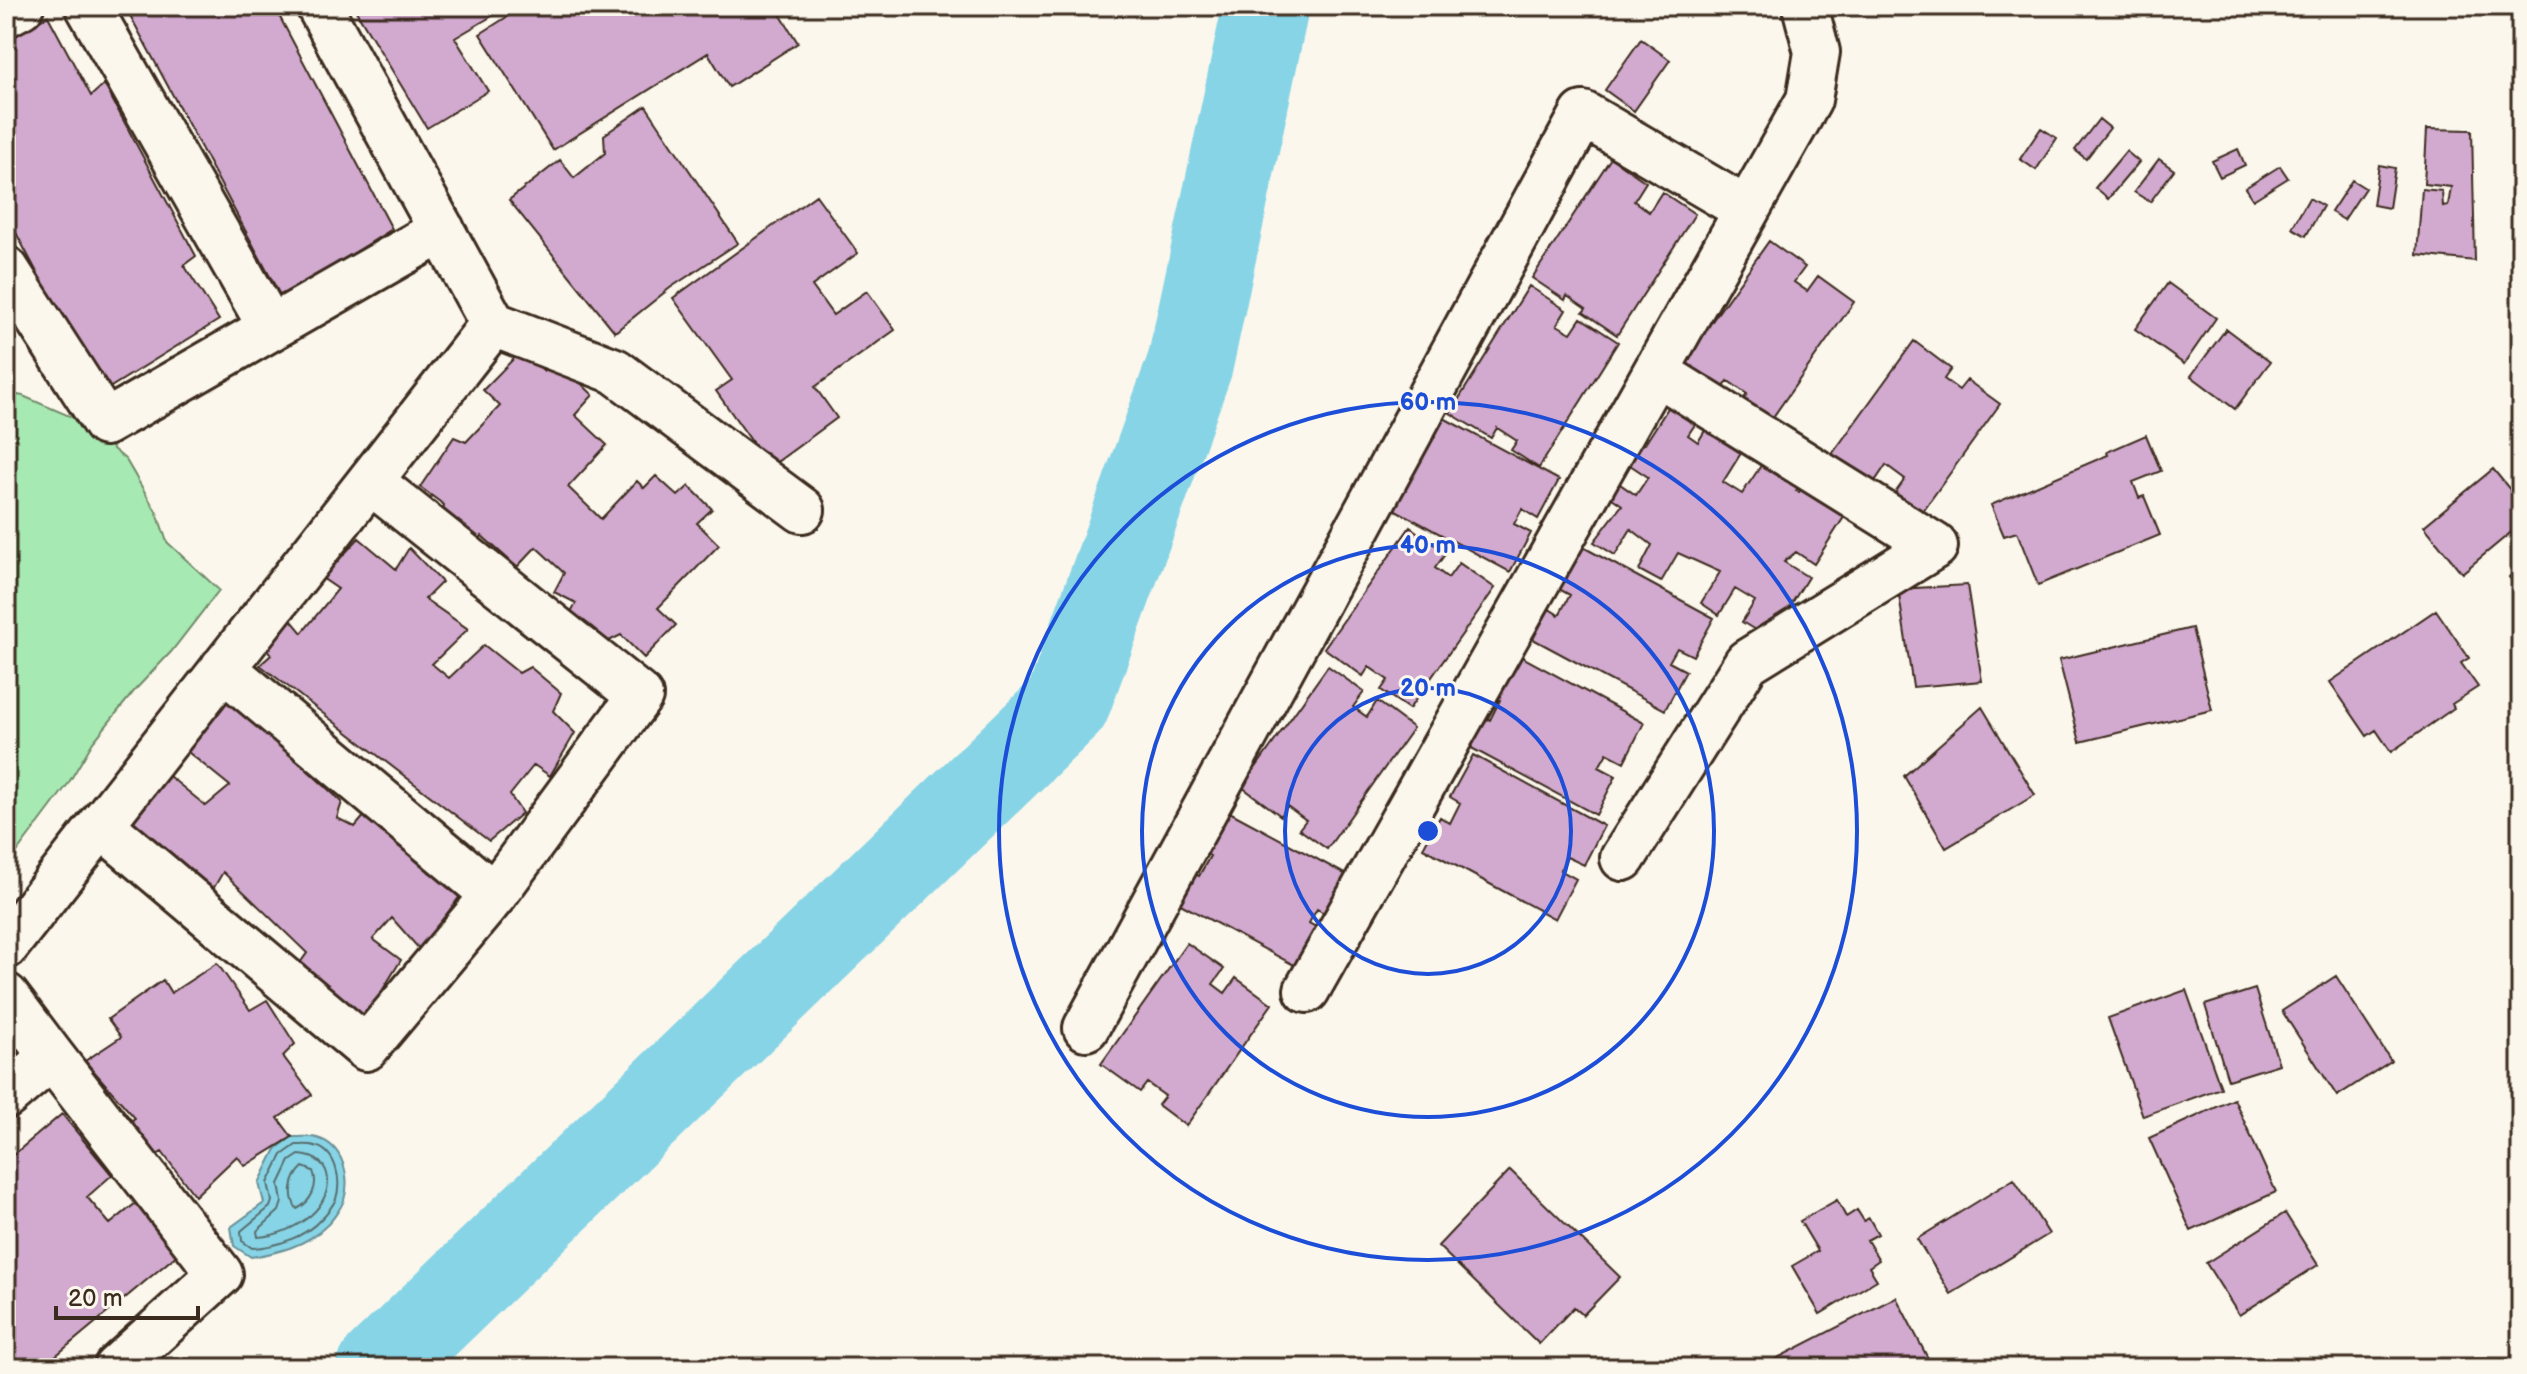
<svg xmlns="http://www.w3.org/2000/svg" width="2527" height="1374" font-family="'Balsamiq Sans',sans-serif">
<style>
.green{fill:#a7e9b3;stroke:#718a68;stroke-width:2}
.water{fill:#87d4e6;stroke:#699096;stroke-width:2}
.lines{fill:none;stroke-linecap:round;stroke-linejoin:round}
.shore{stroke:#596e6e;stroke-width:2}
.river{stroke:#87d4e6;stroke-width:86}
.building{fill:#d2a9cf;stroke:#3b2a1e;stroke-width:2}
.minor-casing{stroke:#3b2a1e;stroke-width:50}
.minor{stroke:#fbf7ec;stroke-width:44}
.ring{fill:none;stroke:#1d4ed8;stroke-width:4}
.centre{fill:#1d4ed8;stroke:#fbf7ec;stroke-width:4}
.ring-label{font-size:24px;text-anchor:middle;font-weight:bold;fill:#1d4ed8;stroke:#fbf7ec;stroke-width:6;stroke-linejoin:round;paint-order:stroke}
</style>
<rect width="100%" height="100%" fill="#fbf7ec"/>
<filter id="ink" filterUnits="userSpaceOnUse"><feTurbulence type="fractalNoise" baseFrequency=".0125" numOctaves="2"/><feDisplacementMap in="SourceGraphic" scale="16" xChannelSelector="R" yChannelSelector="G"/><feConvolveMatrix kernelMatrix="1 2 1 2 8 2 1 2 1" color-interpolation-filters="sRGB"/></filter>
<g filter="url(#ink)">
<!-- green -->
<path class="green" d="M 6,393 L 23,396 L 79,420 L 126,460 L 157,513 L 167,542 L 219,590 L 171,652 L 135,690 L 93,742 L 68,784 L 11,860 L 6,858 Z"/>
<!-- water -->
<path class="water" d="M 292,1137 C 300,1137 310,1136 317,1138 C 343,1145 351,1177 344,1200 C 341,1208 332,1221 326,1226 C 306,1246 277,1253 251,1257 L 234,1246 L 231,1227 L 264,1203 L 259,1183 L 276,1149 Z"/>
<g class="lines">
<!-- shore -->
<path class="shore" d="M 296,1145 C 302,1145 309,1144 315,1146 C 336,1151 342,1180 336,1199 C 333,1205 326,1214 321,1219 C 305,1237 276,1247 252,1248 L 242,1241 L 241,1231 L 270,1207 L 272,1201 L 268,1183 L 282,1155 Z
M 299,1155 C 337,1157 334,1195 311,1215 C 297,1227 277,1236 258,1237 L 257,1231 L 279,1211 L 282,1202 L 279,1184 L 290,1161 Z
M 303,1167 L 313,1171 C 319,1186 311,1202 297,1209 C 288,1196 291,1178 303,1167 Z"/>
<!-- river -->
<path class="river" d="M 380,1368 L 1067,705 L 1190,364 L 1266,6"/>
</g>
<!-- building -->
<path class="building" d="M 125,6 L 274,6 L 392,229 L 282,299 Z
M 353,6 L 509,6 L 455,38 L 488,91 L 427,128 Z
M 524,6 L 775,6 L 798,43 L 729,87 L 708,53 L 553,150 L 480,34 Z
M 48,16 L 91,96 L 104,84 L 196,256 L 184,265 L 219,320 L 101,393 L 6,214 L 6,42 Z
M 1641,39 L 1670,60 L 1634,111 L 1605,90 Z
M 646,106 L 738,243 L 670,288 L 615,332 L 509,200 L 560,160 L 574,178 L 605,153 L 604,135 Z
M 2099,119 L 2110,128 L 2086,159 L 2075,150 Z
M 2041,128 L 2057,138 L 2036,170 L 2020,159 Z
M 2427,129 L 2472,130 L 2475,261 L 2417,255 L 2422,189 L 2442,191 L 2443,207 L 2448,206 L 2451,187 L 2424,184 Z
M 2238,149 L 2245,165 L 2220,177 L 2212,161 Z
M 2126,151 L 2139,162 L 2108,199 L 2095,188 Z
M 1611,158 L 1646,182 L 1634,201 L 1649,212 L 1662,192 L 1695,214 L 1617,335 L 1583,312 L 1586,309 L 1567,296 L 1565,300 L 1532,278 Z
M 2159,159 L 2174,170 L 2150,202 L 2134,192 Z
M 2379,165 L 2395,168 L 2389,208 L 2373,205 Z
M 2280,166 L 2288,178 L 2253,200 L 2245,188 Z
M 2352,180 L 2365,188 L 2344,220 L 2331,212 Z
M 816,195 L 858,253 L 812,286 L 833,315 L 867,291 L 895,330 L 815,387 L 837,418 L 770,467 L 716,391 L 732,380 L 673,298 Z
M 2309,198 L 2323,206 L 2306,236 L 2292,228 Z
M 1769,241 L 1805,267 L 1794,282 L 1807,291 L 1818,276 L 1854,302 L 1768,424 L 1740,404 L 1747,394 L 1728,381 L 1722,390 L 1683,362 Z
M 2168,283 L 2216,318 L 2184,364 L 2135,329 Z
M 1529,286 L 1566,310 L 1557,325 L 1571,333 L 1581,318 L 1618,342 L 1539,468 L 1511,450 L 1517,441 L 1497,428 L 1491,438 L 1450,413 Z
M 2226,329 L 2270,362 L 2235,409 L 2191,376 Z
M 1914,341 L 1951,369 L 1944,379 L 1959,390 L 1967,380 L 2000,404 L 1917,519 L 1890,500 L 1905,479 L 1886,465 L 1871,487 L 1830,457 Z
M 522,350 L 544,371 L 556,359 L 593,395 L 575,415 L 607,445 L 568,487 L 601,519 L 637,481 L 644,488 L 656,476 L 678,496 L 689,486 L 712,509 L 697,523 L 719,545 L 658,608 L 676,625 L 644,658 L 621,635 L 597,647 L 568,617 L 576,603 L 554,592 L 564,573 L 536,547 L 517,567 L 482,536 L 471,549 L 441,523 L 444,505 L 420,487 L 454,437 L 466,442 L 500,406 L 483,390 Z
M 1673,400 L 1700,417 L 1688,435 L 1698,442 L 1712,419 L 1748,442 L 1723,482 L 1742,494 L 1770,452 L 1807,475 L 1796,491 L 1799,492 L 1810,475 L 1853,503 L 1814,564 L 1796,552 L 1784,562 L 1808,577 L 1770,639 L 1742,622 L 1755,601 L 1735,589 L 1719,615 L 1701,603 L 1720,572 L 1678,553 L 1661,582 L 1639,570 L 1652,545 L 1631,529 L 1615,555 L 1594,542 L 1622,505 L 1605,493 L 1614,480 L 1636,495 L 1648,477 L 1621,459 L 1632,442 L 1645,444 Z
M 1427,409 L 1559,480 L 1538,519 L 1522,509 L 1514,524 L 1531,533 L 1510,572 L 1379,501 Z
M 2146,435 L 2161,471 L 2133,482 L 2139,498 L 2144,496 L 2160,535 L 2038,585 L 2017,532 L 2004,536 L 1991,505 L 2108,455 L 2107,452 Z
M 2493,469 L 2521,503 L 2521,524 L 2462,573 L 2424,526 Z
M 1410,527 L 1446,553 L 1435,568 L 1448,578 L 1459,563 L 1495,588 L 1409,709 L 1381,690 L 1388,680 L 1369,667 L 1363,676 L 1324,648 Z
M 359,538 L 396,569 L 409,548 L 442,582 L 425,599 L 468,629 L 432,664 L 449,678 L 484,645 L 519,673 L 530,667 L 561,693 L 553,711 L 575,733 L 550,776 L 534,765 L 510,795 L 522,813 L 489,841 L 260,665 L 271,655 L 264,645 L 288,616 L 302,633 L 338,589 L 322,578 Z
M 1583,547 L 1714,618 L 1693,656 L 1677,648 L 1669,662 L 1686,671 L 1665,710 L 1533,639 L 1549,609 L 1559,615 L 1570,595 L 1559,589 Z
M 2521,566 L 2521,591 L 2509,577 Z
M 1967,585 L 1982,681 L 1913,687 L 1898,589 Z
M 2436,610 L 2469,658 L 2461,663 L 2478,687 L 2452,704 L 2454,708 L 2391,752 L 2376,730 L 2367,736 L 2330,682 Z
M 2192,628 L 2212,710 L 2080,742 L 2059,660 Z
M 1513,652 L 1644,723 L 1624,762 L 1607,753 L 1599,767 L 1616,776 L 1596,815 L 1464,744 L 1480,715 L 1490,720 L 1500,700 L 1490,695 Z
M 1328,666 L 1364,692 L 1353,707 L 1367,717 L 1377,701 L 1413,728 L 1327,849 L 1299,829 L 1306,820 L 1287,806 L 1281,816 L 1242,787 Z
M 232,691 L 277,744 L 287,724 L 319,754 L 305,768 L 342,802 L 337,818 L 355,827 L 365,815 L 401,847 L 409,834 L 436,855 L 429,872 L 463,892 L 420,950 L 392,918 L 373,939 L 401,960 L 358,1030 L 295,970 L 307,953 L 223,872 L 209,896 L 128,818 L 169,776 L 206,806 L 230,786 L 183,748 Z
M 1982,707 L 2035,795 L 1946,848 L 1904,776 Z
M 1473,755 L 1604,826 L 1584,865 L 1567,857 L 1560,870 L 1576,879 L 1555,919 L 1423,848 L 1440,817 L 1450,823 L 1460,803 L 1450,797 Z
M 1222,808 L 1354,879 L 1333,918 L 1317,909 L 1309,923 L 1325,932 L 1305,971 L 1173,900 L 1189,870 L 1199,876 L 1210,856 L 1200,850 Z
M 1187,943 L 1224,969 L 1213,984 L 1225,993 L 1236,978 L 1272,1004 L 1186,1126 L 1158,1105 L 1165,1096 L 1147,1083 L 1140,1092 L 1101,1064 Z
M 217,963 L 250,1010 L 267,1000 L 295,1044 L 283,1056 L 312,1095 L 278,1118 L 292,1137 L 245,1166 L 237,1156 L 195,1196 L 162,1152 L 148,1160 L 122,1126 L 135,1118 L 85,1061 L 121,1037 L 108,1019 L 163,980 L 171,993 Z
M 2336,976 L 2391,1061 L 2337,1096 L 2282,1011 Z
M 2255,989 L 2279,1064 L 2228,1080 L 2205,1005 Z
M 2186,990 L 2221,1088 L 2143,1116 L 2108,1018 Z
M 2234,1099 L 2276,1192 L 2191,1231 L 2149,1138 Z
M 62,1114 L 112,1175 L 87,1197 L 110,1224 L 136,1203 L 178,1254 L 41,1368 L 6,1368 L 6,1161 Z
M 1510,1170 L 1620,1277 L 1583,1315 L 1574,1307 L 1539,1344 L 1438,1246 Z
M 2014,1179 L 2049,1234 L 1951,1294 L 1917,1239 Z
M 1837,1200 L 1846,1217 L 1857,1210 L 1864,1221 L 1869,1218 L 1878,1234 L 1867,1240 L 1879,1260 L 1869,1267 L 1877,1280 L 1820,1314 L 1792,1266 L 1818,1251 L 1800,1221 Z
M 2285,1213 L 2318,1265 L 2239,1315 L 2206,1263 Z
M 1896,1297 L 1933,1368 L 1758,1368 Z"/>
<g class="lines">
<defs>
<path id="minor" d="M 88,6 L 271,328
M 6,14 L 21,6
M 6,269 L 105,423 L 442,230
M 493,324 L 615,371 L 802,510
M 370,481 L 640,696 L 494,895
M 101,825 L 366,1048 L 494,895 L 223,668
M 1623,858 L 1747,662 L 1935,546 L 1656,372
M 6,946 L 493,324 L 319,6
M 1307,990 L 1809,100 L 1817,52 L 1805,6
M 6,996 L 52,1057 L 6,1096
M 1086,1028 L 1583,114 L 1747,210
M 52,1057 L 220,1274 L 116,1368"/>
</defs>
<!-- minor casing -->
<use href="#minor" class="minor-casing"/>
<!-- minor -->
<use href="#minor" class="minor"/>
</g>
</g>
<!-- distance rings -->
<g class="ring">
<circle cx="1428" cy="831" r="143"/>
<circle cx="1428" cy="831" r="286"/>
<circle cx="1428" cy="831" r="429"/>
</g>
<circle cx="1428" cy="831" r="12" class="centre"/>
<g class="ring-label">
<text x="1428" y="410">60 m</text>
<text x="1428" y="553">40 m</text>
<text x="1428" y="696">20 m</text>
</g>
<!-- margin -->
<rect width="2527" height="1374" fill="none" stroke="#fbf7ec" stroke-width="32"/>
<rect x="16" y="16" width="2495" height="1342" fill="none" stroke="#3b2a1e" stroke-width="3" filter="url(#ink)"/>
<!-- scale -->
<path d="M56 1306v12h142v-12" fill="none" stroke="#3b2a1e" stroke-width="4"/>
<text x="68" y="1306" font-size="24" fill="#3b2a1e" stroke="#fbf7ec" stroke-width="6" paint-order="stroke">20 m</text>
</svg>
